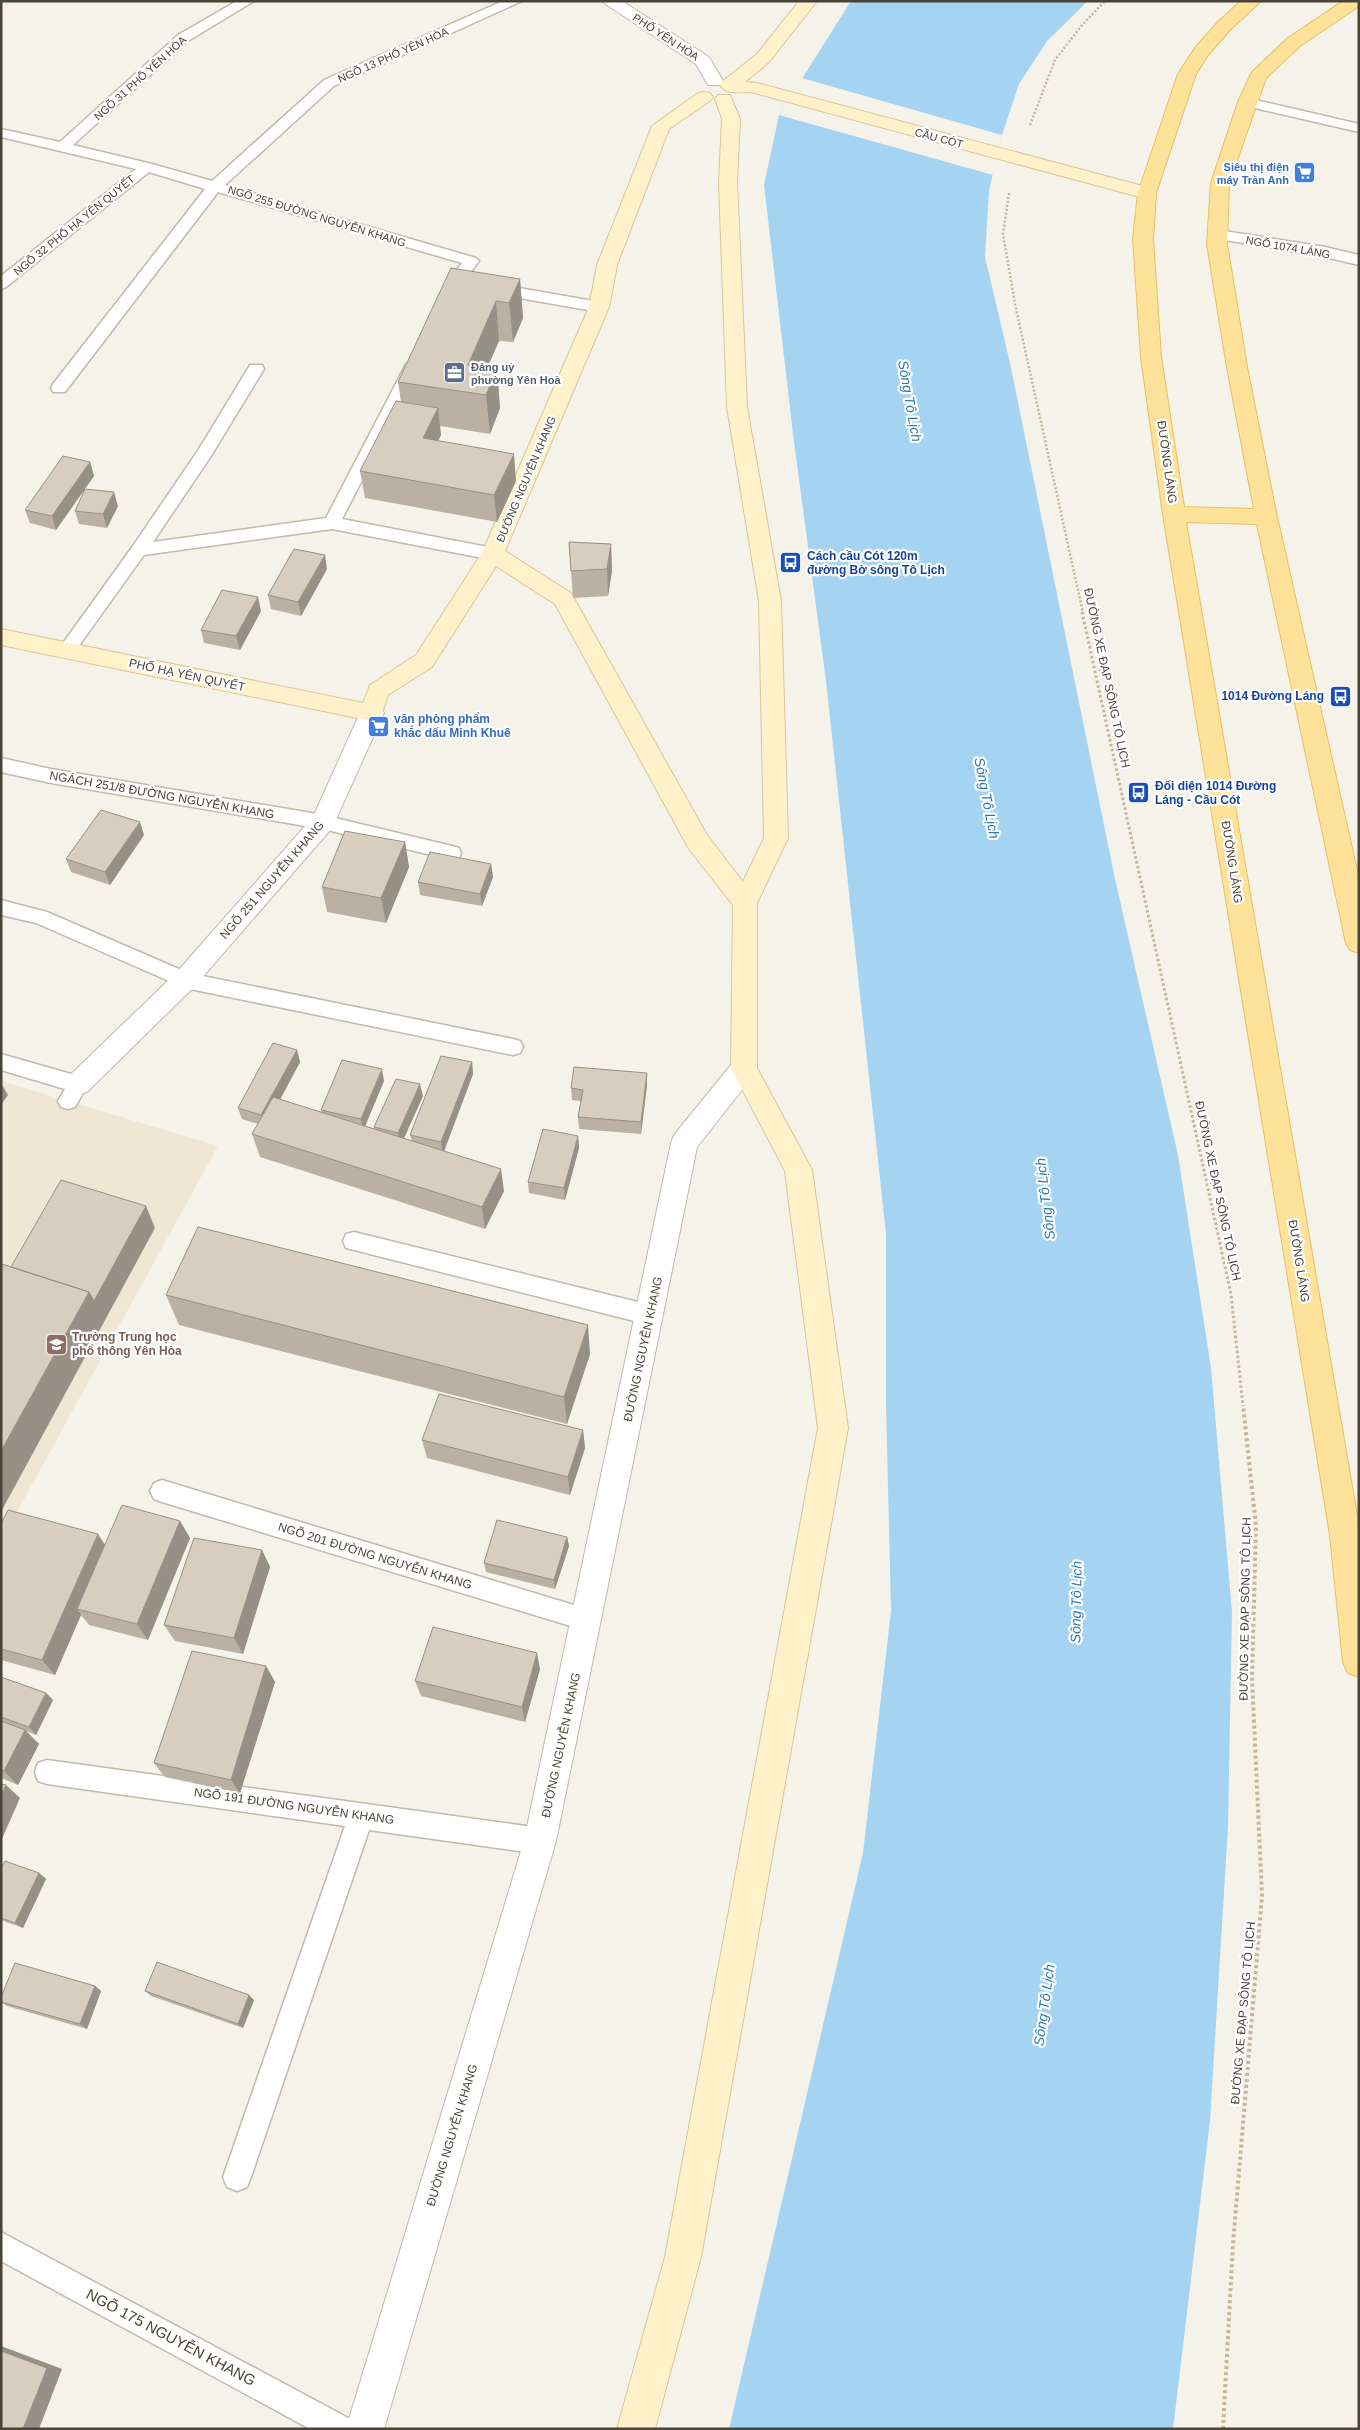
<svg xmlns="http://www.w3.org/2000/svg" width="1360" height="2430" font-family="Helvetica,sans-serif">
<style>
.education{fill:#efe7d4}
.water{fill:#a5d4f3}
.pier{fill:#f5f2ea}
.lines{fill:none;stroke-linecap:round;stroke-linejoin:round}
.lane-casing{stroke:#c1baac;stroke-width:3}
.street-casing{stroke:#c1baac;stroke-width:2}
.secondary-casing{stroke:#d7c699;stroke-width:2}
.primary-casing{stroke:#e8c065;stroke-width:2}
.path-far2{stroke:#c4b69d;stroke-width:2.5;stroke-dasharray:2 2;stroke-linecap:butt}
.path-far1{stroke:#c4b69d;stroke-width:3;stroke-dasharray:2.5 2.5;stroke-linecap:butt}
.path{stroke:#c4b69d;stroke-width:4;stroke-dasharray:3 3;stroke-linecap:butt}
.lane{fill:#fff;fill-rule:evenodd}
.street{fill:#fff;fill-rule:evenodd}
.secondary{fill:#fff2ca;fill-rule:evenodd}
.primary{fill:#ffe299;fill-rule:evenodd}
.wall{fill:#bab1a4}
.shaded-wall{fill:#979086}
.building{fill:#d8cebf;stroke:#979086}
.labels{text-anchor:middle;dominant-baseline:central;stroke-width:4.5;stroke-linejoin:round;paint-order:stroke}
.far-street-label{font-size:11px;fill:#4a4338;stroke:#fff}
.far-shop-label{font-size:11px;font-weight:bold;fill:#366cbe;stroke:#fff;text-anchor:end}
.far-service-label{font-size:11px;font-weight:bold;fill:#4e5e75;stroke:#fff;text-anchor:start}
.street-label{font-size:12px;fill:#4a4338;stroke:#fff}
.transit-label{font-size:12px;font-weight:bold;fill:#164399;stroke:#fff;text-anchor:start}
.shop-label{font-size:12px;font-weight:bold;fill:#366cbe;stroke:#fff;text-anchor:start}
.education-label{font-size:12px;font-weight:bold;fill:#785e54;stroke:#fff;text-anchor:start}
.water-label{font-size:14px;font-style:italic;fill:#2b7ab2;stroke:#fff}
.near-street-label{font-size:15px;fill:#4a4338;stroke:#fff}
</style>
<rect width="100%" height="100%" fill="#f5f2ea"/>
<!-- education -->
<path class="education" d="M 1,1081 L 218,1146 L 1,1541 Z"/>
<!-- water -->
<path class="water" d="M 851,1 L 1088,1 L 1047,41 L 1019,84 L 1002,135 L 989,191 L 985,257 L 1010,363 L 1115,879 L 1178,1155 L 1211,1368 L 1232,1612 L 1228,1827 L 1210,2121 L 1173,2429 L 729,2429 L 863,1853 L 891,1611 L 886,1404 L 886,1234 L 826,681 L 794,442 L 764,185 L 779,115 Z"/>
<!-- pier -->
<path class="pier" d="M 802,78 L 1002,135 L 993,175 L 779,115 Z"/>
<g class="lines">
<defs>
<path id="lane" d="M 237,1 L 254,1 L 188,41 L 73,145 L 152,164 L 212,181 L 324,80 L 503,1 L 522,1 L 334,86 L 225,185 L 476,258 L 479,261 L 467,277 L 497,284 L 599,302 L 604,304 L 607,307 L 604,310 L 599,312 L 497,294 L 453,282 L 450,279 L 462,263 L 218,192 L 65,392 L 53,392 L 51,388 L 53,384 L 205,189 L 149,172 L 6,287 L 1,289 L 1,276 L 136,169 L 1,137 L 1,129 L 60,142 L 178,35 Z
M 1247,98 L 1359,124 L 1359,132 L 1242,105 L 1240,102 Z
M 1218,230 L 1325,247 L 1359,255 L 1359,265 L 1325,257 L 1213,238 L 1211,235 L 1213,232 Z
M 412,363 L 418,364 L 420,368 L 342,519 L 493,548 L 499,550 L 501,554 L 499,558 L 493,560 L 332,529 L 144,555 L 73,654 L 67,656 L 61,654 L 58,650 L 61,646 L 133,546 L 199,449 L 250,365 L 262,365 L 264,369 L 211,456 L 153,542 L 326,518 L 404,368 L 406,364 Z
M 1,758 L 51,769 L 323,815 L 452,846 L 459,848 L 461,853 L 459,858 L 452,860 L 323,829 L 51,783 L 1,772 Z
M 1,900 L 47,912 L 188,973 L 513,1039 L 520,1041 L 523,1047 L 520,1053 L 513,1055 L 185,988 L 36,923 L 1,915 Z
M 1,1054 L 85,1078 L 88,1084 L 75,1107 L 68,1109 L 61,1107 L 58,1101 L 65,1089 L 1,1070 Z
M 354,1232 L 650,1305 L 658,1308 L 661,1315 L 658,1322 L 650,1325 L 354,1250 L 346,1248 L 343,1241 L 346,1234 Z
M 162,1480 L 587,1609 L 595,1612 L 599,1620 L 595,1628 L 587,1631 L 162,1502 L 154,1499 L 150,1491 L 154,1483 Z
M 47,1760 L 540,1828 L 549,1832 L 553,1841 L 549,1850 L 540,1854 L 369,1830 L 251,2177 L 247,2187 L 237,2191 L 227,2187 L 223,2177 L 345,1826 L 47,1784 L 38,1781 L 35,1772 L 38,1763 Z
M 1,2232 L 350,2419 L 354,2429 L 310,2429 L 1,2261 Z"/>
<path id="street" d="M 601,1 L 622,1 L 709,57 L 723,81 L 720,85 L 708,85 L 696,64 Z
M 372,705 L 380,707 L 384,713 L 332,828 L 194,987 L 87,1092 L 78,1095 L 69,1092 L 65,1084 L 69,1076 L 176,973 L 313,817 L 360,713 L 364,707 Z
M 744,1057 L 753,1060 L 757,1068 L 753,1076 L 697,1147 L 556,1841 L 384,2429 L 346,2429 L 524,1841 L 671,1143 L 674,1135 L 735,1060 Z"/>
<path id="secondary" d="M 799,1 L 817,1 L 769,62 L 745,82 L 757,83 L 1154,189 L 1156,193 L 1154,197 L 1147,199 L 751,92 C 739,92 727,95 720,85 L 723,81 L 757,54 Z
M 704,92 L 710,93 L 713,97 L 710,101 L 669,129 L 617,265 L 609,307 L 505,551 L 571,593 L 707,835 L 743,882 L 764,838 L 759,601 L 727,407 L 719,182 L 722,119 L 715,99 L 718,95 L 730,95 L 740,119 L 737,182 L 747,407 L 781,601 L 788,838 L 757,903 L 757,1068 L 812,1170 L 848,1428 L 701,2257 L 655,2429 L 617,2429 L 665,2257 L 818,1428 L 785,1171 L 731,1068 L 733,905 L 689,849 L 555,604 L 496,566 L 432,667 L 388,695 L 380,719 L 372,721 L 1,645 L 1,629 L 363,703 L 370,685 L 416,655 L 482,553 L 589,307 L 597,265 L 652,126 L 698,93 Z"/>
<path id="primary" d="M 1241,1 L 1261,1 L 1230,30 L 1208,55 L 1196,74 L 1156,193 L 1153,239 L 1161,357 L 1184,507 L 1254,509 L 1227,367 L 1207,244 L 1211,183 L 1238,102 L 1252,72 L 1288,38 L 1343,1 L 1359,1 L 1359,6 L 1300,46 L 1266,78 L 1229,183 L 1227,244 L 1247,367 L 1277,517 L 1359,879 L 1359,953 L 1350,950 L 1346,943 L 1257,524 L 1186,522 L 1359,1527 L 1359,1677 L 1348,1673 L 1343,1662 L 1330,1535 L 1163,514 L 1141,357 L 1133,239 L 1138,193 L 1178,74 L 1195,48 L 1218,22 Z"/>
</defs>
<!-- lane casing -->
<use href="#lane" class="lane-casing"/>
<!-- street casing -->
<use href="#street" class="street-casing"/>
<!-- secondary casing -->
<use href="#secondary" class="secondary-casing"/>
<!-- primary casing -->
<use href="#primary" class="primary-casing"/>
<!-- path-far2 -->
<path class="path-far2" d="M 1030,125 L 1055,60 L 1083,24 L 1105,1
M 1009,193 L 1003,234 L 1015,304 L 1083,613"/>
<!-- path-far1 -->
<path class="path-far1" d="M 1082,612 L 1231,1294 L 1243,1406"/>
<!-- path -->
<path class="path" d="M 1223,2429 L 1233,2244 L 1262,1896 L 1252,1678 L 1256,1526 L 1243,1405"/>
<!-- lane -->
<use href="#lane" class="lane"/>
<!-- street -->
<use href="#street" class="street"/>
<!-- secondary -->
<use href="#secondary" class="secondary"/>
<!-- primary -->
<use href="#primary" class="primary"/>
</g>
<!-- wall -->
<path class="wall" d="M 520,279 L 523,318 L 513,342 L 499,341 L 487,368 L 497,369 L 500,408 L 490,434 L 440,426 L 441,435 L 438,440 L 516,481 L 497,522 L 365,498 L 360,471 L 401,402 L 398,382 Z
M 90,462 L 94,476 L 56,530 L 30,523 L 25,510 Z
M 118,506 L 107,528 L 79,524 L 75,511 Z
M 569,542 L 611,544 L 612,571 L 608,596 L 573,598 Z
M 327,569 L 301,616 L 271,609 L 268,595 Z
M 261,611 L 240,650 L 204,643 L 201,630 Z
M 144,835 L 110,885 L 71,872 L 66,859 Z
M 405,842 L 409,867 L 386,923 L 327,912 L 322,887 Z
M 491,864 L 493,877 L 482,906 L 420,895 L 418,882 Z
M 297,1050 L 300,1062 L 280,1100 L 321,1113 L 321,1110 L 384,1081 L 365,1126 L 375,1129 L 374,1127 L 423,1096 L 404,1138 L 412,1141 L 410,1135 L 472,1062 L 473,1074 L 444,1151 L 504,1191 L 485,1229 L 260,1157 L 252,1134 L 258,1124 L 242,1119 L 238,1108 Z
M 647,1073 L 647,1085 L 641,1134 L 579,1129 L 578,1117 L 581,1101 L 572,1100 L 571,1088 Z
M 578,1136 L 579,1148 L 565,1200 L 529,1193 L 528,1182 Z
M 166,1295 L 590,1354 L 567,1424 L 179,1325 Z
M 583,1430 L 585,1448 L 570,1495 L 427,1458 L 422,1440 Z
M 180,1521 L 190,1538 L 148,1640 L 89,1625 L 81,1615 L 55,1675 L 1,1660 L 1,1524 L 105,1544 Z
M 567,1537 L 569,1546 L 555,1589 L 486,1572 L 484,1563 Z
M 262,1550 L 270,1567 L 243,1654 L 175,1641 L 164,1625 Z
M 266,1666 L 275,1682 L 240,1793 L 165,1777 L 154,1763 Z
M 540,1669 L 525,1722 L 421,1696 L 415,1681 Z
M 1,1677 L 46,1693 L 53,1700 L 36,1735 L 26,1731 L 39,1744 L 18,1785 L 1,1778 Z
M 1,1869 L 39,1873 L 46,1879 L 23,1928 L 1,1920 Z
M 95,1986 L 101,1991 L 87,2029 L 7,2006 L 1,2002 L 1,1997 Z
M 145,1991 L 249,1995 L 254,2000 L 243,2028 L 151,1996 Z"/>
<!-- shaded-wall -->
<path class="shaded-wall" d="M 520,279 L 523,318 L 513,342 L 509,303 Z
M 496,301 L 499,341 L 476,393 L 468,365 Z
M 497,369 L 500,408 L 490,434 L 486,395 Z
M 438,408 L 441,435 L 426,465 L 423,438 Z
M 514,454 L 516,481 L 497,522 L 494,495 Z
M 90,462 L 94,476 L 56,530 L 52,516 Z
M 114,492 L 118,506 L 107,528 L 103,514 Z
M 611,544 L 612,571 L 608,596 L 607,569 Z
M 325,555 L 327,569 L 301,616 L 298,602 Z
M 258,597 L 261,611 L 240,650 L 236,636 Z
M 140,822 L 144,835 L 110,885 L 105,872 Z
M 405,842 L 409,867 L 386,923 L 381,898 Z
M 491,864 L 493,877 L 482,906 L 480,894 Z
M 297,1050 L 300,1062 L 265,1127 L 261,1115 Z
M 472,1062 L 473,1074 L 443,1154 L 441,1142 Z
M 382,1069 L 384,1081 L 363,1131 L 361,1119 Z
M 647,1073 L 647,1085 L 641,1134 L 641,1122 Z
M 1,1083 L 8,1095 L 1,1105 Z
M 420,1084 L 423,1096 L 401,1145 L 398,1133 Z
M 578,1136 L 579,1148 L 565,1200 L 564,1188 Z
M 501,1169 L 504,1191 L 485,1229 L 482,1207 Z
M 146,1206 L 155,1228 L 1,1512 L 1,1451 L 89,1292 Z
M 588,1325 L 590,1354 L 567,1424 L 564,1397 Z
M 583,1430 L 585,1448 L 570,1495 L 568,1477 Z
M 180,1521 L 190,1538 L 148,1640 L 137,1624 Z
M 98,1534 L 109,1551 L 77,1609 L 81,1615 L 55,1675 L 42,1660 Z
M 567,1537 L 569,1546 L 555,1589 L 554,1580 Z
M 262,1550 L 270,1567 L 243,1654 L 234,1638 Z
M 537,1653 L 540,1669 L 525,1722 L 522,1707 Z
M 266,1666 L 275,1682 L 240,1793 L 231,1780 Z
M 46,1693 L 53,1700 L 36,1735 L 29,1727 Z
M 25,1730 L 39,1744 L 18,1785 L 4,1771 Z
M 6,1785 L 20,1798 L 1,1841 L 1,1795 Z
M 39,1873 L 46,1879 L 23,1928 L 15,1923 Z
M 95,1986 L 101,1991 L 87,2029 L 80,2024 Z
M 249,1995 L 254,2000 L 243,2028 L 238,2024 Z
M 1,2346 L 62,2369 L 39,2429 L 23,2429 L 1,2351 Z"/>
<!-- building -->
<path class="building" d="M 451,268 L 520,279 L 509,303 L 496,301 L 468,365 L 497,369 L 486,395 L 398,382 Z
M 396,401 L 438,408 L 423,438 L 514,454 L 494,495 L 360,471 Z
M 63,456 L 90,462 L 52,516 L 25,510 Z
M 85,489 L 114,492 L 103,514 L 75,511 Z
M 569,542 L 611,544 L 607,569 L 571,571 Z
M 294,549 L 325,555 L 298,602 L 268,595 Z
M 222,590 L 258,597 L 236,636 L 201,630 Z
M 101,810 L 140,822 L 105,872 L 66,859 Z
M 345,831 L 405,842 L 381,898 L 322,887 Z
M 430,852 L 491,864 L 480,894 L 418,882 Z
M 273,1043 L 297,1050 L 261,1115 L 238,1108 Z
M 441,1056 L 472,1062 L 441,1142 L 410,1135 Z
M 342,1060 L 382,1069 L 361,1119 L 321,1110 Z
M 574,1067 L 647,1073 L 641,1122 L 578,1117 L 583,1090 L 571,1088 Z
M 396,1079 L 420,1084 L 398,1133 L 374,1127 Z
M 273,1097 L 501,1169 L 482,1207 L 252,1134 Z
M 543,1129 L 578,1136 L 564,1188 L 528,1182 Z
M 61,1180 L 146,1206 L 94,1301 L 89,1292 L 11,1267 Z
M 198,1227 L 588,1325 L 564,1397 L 166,1295 Z
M 2,1264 L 89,1292 L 1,1451 L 1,1266 Z
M 439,1394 L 583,1430 L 568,1477 L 422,1440 Z
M 122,1505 L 180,1521 L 137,1624 L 77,1609 Z
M 8,1510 L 98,1534 L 42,1660 L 1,1649 L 1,1524 Z
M 497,1520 L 567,1537 L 554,1580 L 484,1563 Z
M 194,1538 L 262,1550 L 234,1638 L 164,1625 Z
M 433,1627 L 537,1653 L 522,1707 L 415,1681 Z
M 192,1651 L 266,1666 L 231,1780 L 154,1763 Z
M 1,1677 L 46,1693 L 29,1727 L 1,1717 Z
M 1,1721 L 25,1730 L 4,1771 L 1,1770 Z
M 1,1784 L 6,1785 L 1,1795 Z
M 5,1861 L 39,1873 L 15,1923 L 1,1918 L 1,1869 Z
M 157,1962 L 249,1995 L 238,2024 L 145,1991 Z
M 15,1963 L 95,1986 L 80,2024 L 1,2002 L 1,1997 Z
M 1,2351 L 47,2368 L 23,2429 L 1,2429 Z"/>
<!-- icons -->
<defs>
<symbol id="supermarket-square" viewBox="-11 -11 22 22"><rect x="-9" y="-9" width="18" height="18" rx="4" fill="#3f7fe0" stroke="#fff"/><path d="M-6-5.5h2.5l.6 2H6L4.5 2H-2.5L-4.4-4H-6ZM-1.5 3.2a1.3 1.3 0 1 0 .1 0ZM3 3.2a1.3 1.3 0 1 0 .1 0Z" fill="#fff"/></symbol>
<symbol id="office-square" viewBox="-11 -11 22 22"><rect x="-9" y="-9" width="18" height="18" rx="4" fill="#5c6f8a" stroke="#fff"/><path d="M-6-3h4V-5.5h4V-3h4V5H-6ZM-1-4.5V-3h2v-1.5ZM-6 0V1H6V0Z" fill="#fff"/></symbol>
<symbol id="bus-square" viewBox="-11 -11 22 22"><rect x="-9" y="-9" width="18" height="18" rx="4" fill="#1a4fb4" stroke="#fff"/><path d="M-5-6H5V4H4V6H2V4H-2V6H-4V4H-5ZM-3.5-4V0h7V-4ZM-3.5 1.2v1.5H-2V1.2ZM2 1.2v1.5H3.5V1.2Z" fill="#fff"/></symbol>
<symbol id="school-square" viewBox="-11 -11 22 22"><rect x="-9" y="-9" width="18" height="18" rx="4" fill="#8d6e63" stroke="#fff"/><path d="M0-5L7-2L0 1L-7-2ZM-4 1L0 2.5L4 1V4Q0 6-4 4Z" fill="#fff"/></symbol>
</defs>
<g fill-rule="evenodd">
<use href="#supermarket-square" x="1292" y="160" width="25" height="25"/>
<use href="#office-square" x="442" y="360" width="25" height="25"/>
<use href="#bus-square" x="778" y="550" width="25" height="25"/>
<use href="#bus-square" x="1328" y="684" width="25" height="25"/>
<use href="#supermarket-square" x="366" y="714" width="25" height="25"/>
<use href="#bus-square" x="1126" y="780" width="25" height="25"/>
<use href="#school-square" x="44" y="1332" width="25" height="25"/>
</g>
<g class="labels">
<!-- far-street labels -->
<g class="far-street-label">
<text transform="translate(666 37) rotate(33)">PHỐ YÊN HÒA</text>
<text transform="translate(393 55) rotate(-24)">NGÕ 13 PHỐ YÊN HÒA</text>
<text transform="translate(140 78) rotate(-42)">NGÕ 31 PHỐ YÊN HÒA</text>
<text transform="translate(939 138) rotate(15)">CẦU CÓT</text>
<text transform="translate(317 216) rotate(17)">NGÕ 255 ĐƯỜNG NGUYỄN KHANG</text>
<text transform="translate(74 225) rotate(-39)">NGÕ 32 PHỐ HẠ YÊN QUYẾT</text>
<text transform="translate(1288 247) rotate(10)">NGÕ 1074 LÁNG</text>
<text transform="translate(526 479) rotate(-67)">ĐƯỜNG NGUYỄN KHANG</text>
</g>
<!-- far-shop labels -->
<g class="far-shop-label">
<text x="1289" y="167">Siêu thị điện<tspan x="1289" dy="13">máy Trần Anh</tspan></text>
</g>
<!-- far-service labels -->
<g class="far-service-label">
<text x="471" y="367">Đảng uỷ<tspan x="471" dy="13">phường Yên Hoà</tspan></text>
</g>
<!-- street labels -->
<g class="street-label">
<text transform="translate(1167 462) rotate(82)">ĐƯỜNG LÁNG</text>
<text transform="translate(187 675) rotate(12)">PHỐ HẠ YÊN QUYẾT</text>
<text transform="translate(1107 678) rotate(78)">ĐƯỜNG XE ĐẠP SÔNG TÔ LỊCH</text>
<text transform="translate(162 795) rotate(10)">NGÁCH 251/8 ĐƯỜNG NGUYỄN KHANG</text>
<text transform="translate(1232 862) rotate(81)">ĐƯỜNG LÁNG</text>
<text transform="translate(272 880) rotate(-49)">NGÕ 251 NGUYỄN KHANG</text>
<text transform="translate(1218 1191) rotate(78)">ĐƯỜNG XE ĐẠP SÔNG TÔ LỊCH</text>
<text transform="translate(1299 1261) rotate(81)">ĐƯỜNG LÁNG</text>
<text transform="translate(643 1349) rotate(-78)">ĐƯỜNG NGUYỄN KHANG</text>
<text transform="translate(375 1556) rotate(17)">NGÕ 201 ĐƯỜNG NGUYỄN KHANG</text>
<text transform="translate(1245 1609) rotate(-89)">ĐƯỜNG XE ĐẠP SÔNG TÔ LỊCH</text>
<text transform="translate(561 1745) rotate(-78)">ĐƯỜNG NGUYỄN KHANG</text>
<text transform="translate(294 1806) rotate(8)">NGÕ 191 ĐƯỜNG NGUYỄN KHANG</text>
<text transform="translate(1243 2013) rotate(-85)">ĐƯỜNG XE ĐẠP SÔNG TÔ LỊCH</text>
<text transform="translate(452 2135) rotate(-73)">ĐƯỜNG NGUYỄN KHANG</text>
</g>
<!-- transit labels -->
<g class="transit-label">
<text x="807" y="556">Cách cầu Cót 120m<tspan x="807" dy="14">đường Bờ sông Tô Lịch</tspan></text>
<text x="1324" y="696" text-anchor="end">1014 Đường Láng</text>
<text x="1155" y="786">Đối diện 1014 Đường<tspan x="1155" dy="14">Láng - Cầu Cót</tspan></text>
</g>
<!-- shop labels -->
<g class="shop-label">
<text x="394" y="719">văn phòng phẩm<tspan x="394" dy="14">khắc dấu Minh Khuê</tspan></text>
</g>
<!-- education labels -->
<g class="education-label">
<text x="72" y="1337">Trường Trung học<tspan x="72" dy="14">phổ thông Yên Hòa</tspan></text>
</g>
<!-- water labels -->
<g class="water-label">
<text transform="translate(910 401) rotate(80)">Sông Tô Lịch</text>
<text transform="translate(987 798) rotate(79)">Sông Tô Lịch</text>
<text transform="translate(1045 1199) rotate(-97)">Sông Tô Lịch</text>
<text transform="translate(1076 1602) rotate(-89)">Sông Tô Lịch</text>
<text transform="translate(1044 2005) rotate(-82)">Sông Tô Lịch</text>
</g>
<!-- near-street labels -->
<g class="near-street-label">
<text transform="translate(171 2337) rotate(28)">NGÕ 175 NGUYỄN KHANG</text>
</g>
</g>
<!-- border -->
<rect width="1360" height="2430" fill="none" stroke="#4a4338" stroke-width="5"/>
</svg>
